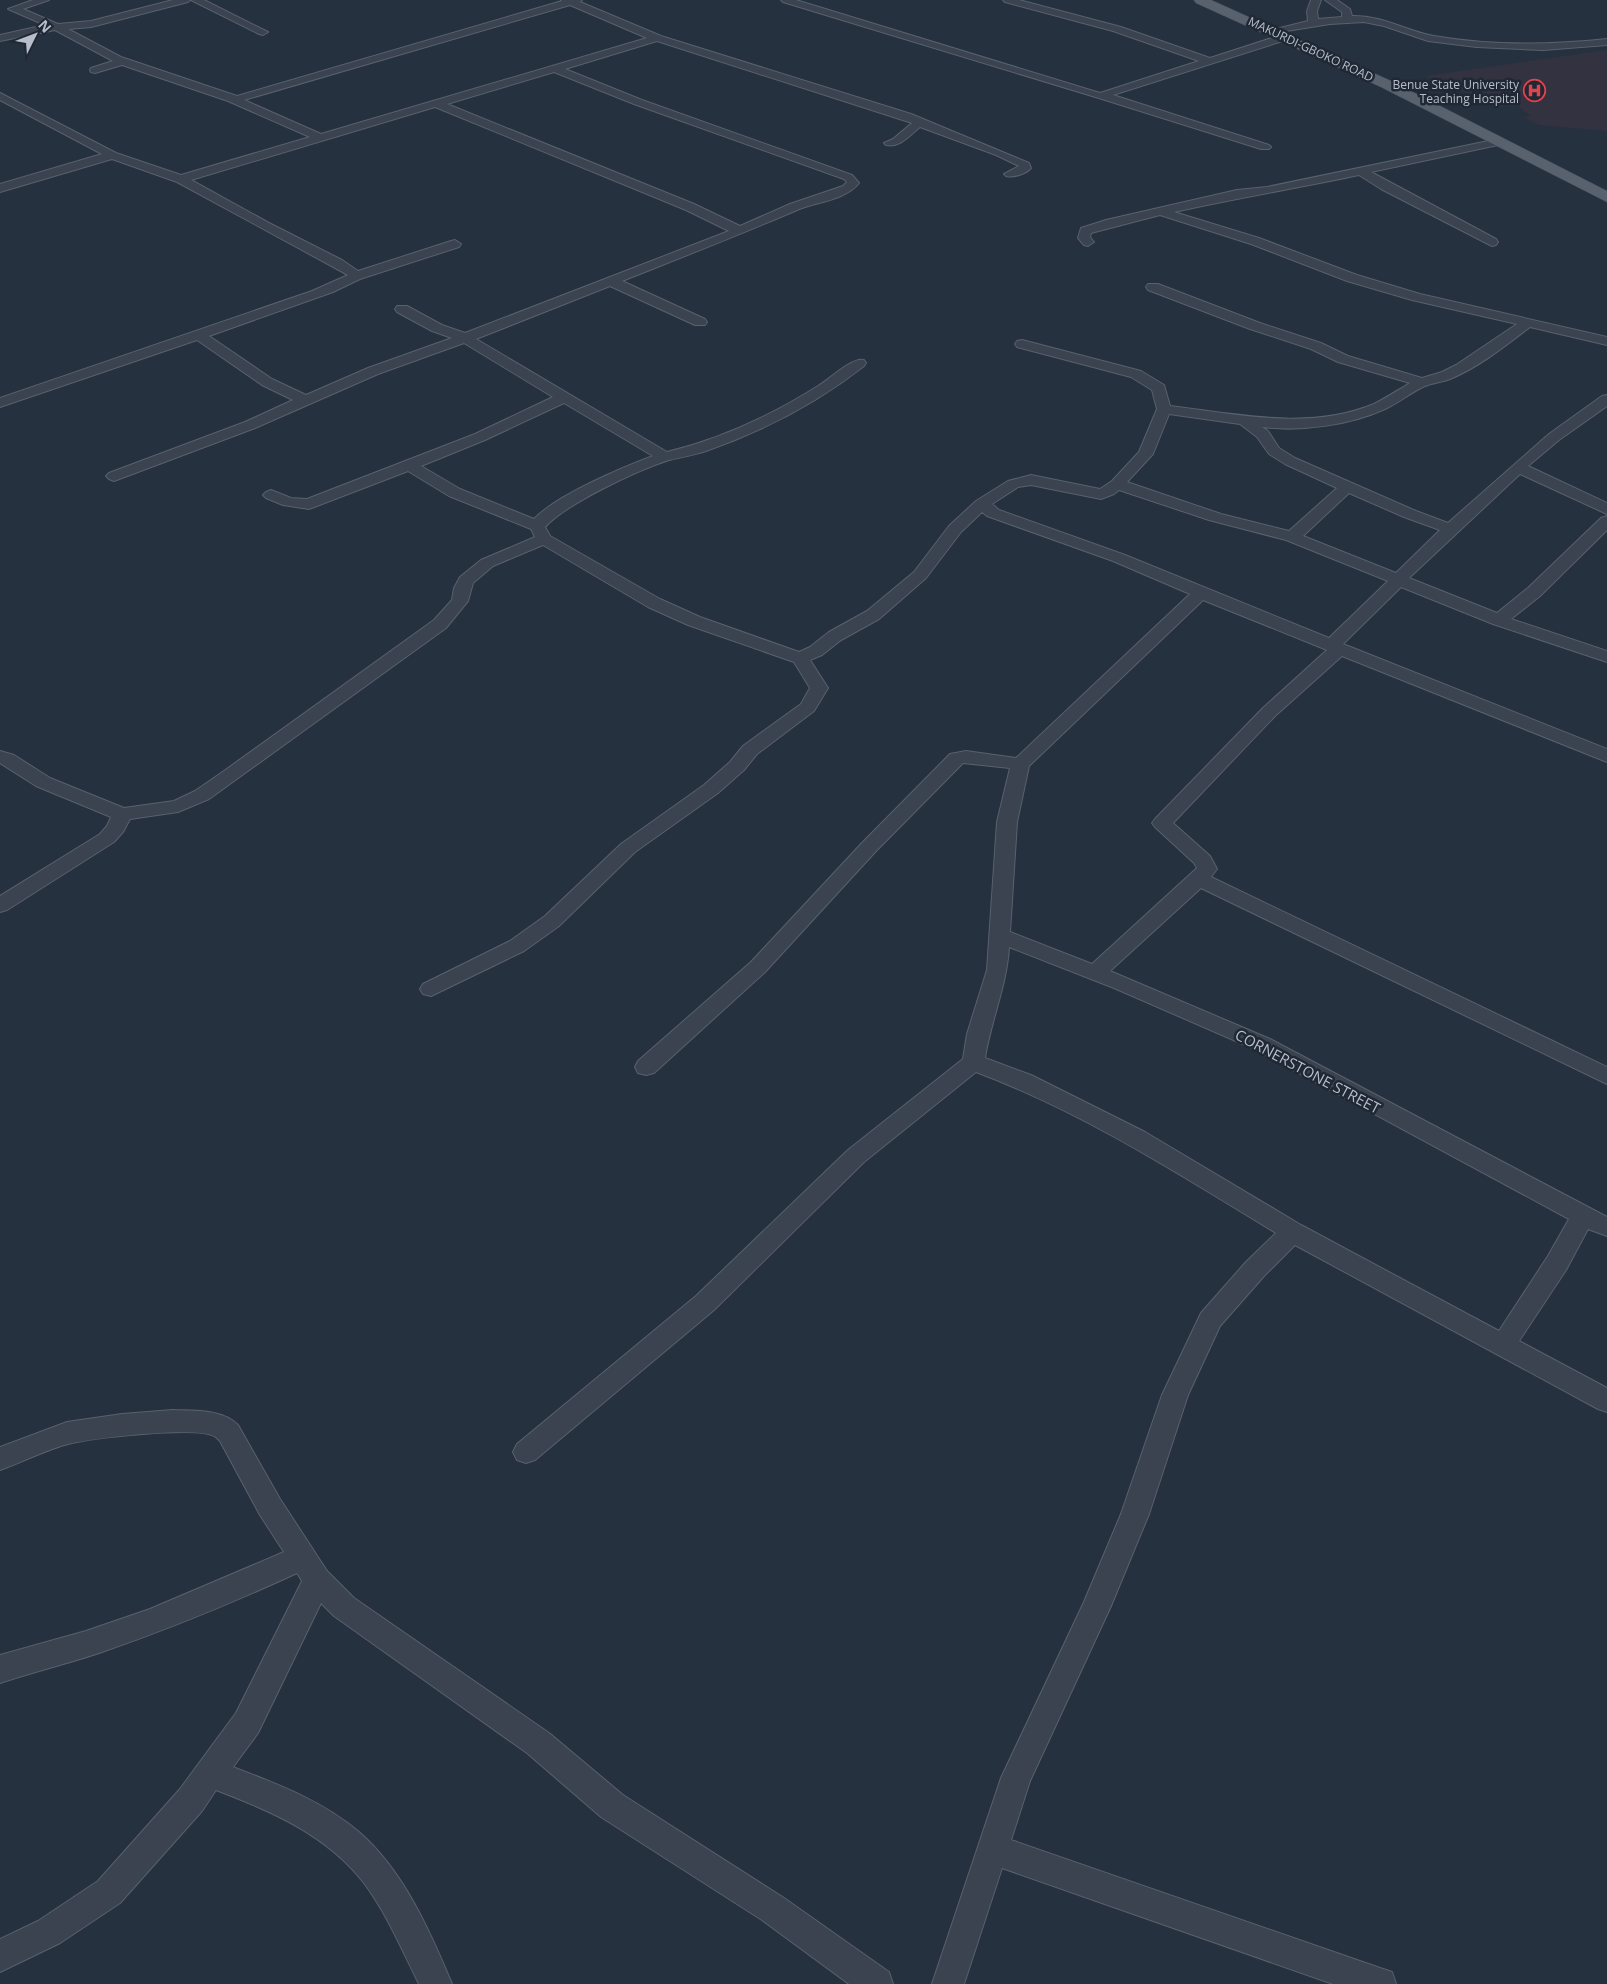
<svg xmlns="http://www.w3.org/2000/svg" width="1607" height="1984" font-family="'Open Sans',sans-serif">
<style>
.medical{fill:#333240}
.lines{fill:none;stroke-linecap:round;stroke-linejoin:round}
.street-casing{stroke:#58616d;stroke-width:2}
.primary-casing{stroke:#444c58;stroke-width:1}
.street{fill:#3a434f;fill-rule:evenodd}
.primary{fill:#58626f;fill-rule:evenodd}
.labels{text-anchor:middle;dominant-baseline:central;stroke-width:5;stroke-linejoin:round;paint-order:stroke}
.far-street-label{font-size:12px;fill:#b7beca;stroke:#1f2834}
.far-poi-label{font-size:12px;fill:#b7beca;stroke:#1f2834;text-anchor:end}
.street-label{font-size:15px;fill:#b7beca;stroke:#1f2834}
</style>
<rect width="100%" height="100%" fill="#26313f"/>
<!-- medical -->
<path class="medical" d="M 1607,50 L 1607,131 L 1538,125 L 1523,117 L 1531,116 L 1518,106 L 1500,107 L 1425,76 Z"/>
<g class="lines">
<defs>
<path id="street" d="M 33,0 L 49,0 L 23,9 L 58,24 L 91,21 L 173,0 L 190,0 L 188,2 L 91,27 L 68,29 L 121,57 L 237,96 L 562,1 L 561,0 L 582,0 L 580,2 L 661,36 L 911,114 L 1029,163 L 1031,168 C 1026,174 1013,178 1006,176 L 1004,174 L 1019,166 L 996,155 L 920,127 C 910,135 900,148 886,145 L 884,143 L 893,139 L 912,123 L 657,41 L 565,69 L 642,100 L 852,175 L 859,183 C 846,200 816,202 797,210 C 739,235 680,258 622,281 L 705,319 L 707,322 L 705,325 L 695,325 L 610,286 L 476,339 L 667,452 C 720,439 772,415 818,386 C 830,379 852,357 864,360 L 866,363 L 864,366 C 817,403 763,431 706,451 C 694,455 682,457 669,460 C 638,470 567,503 545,527 L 550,536 L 660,599 L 700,617 L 799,652 L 810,647 L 829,632 L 867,611 L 914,572 L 949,526 L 976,501 L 1008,481 L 1031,475 L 1100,489 L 1112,481 L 1139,452 L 1157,409 L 1152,390 L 1131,377 L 1017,347 L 1015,344 L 1017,341 L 1022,340 L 1141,371 L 1164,385 L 1170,406 C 1237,414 1309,431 1374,404 C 1386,398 1398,390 1410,383 L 1338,362 L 1311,349 L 1250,329 L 1148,290 L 1146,287 L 1148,284 L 1158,284 L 1260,323 L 1321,343 L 1348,356 L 1422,378 L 1442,372 L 1456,365 L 1517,324 L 1412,300 L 1347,281 L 1251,244 L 1160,215 L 1091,233 L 1090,237 L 1094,242 L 1088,246 L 1084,245 L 1078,238 L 1081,228 L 1106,220 L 1237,190 L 1267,187 L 1498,139 L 1504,142 L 1498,145 L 1371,172 L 1496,239 L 1498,242 L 1496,245 L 1492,246 L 1381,189 L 1359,175 C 1298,188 1236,198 1174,212 L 1259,238 L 1357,275 L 1420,294 L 1607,337 L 1607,345 L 1530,327 C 1505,346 1479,367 1450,379 C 1442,382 1433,383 1425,386 C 1411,392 1399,403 1385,409 C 1350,425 1301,432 1262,427 L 1268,431 L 1279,448 L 1295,458 L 1416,511 L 1448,523 L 1549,434 L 1602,396 L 1607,395 L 1607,406 L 1559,440 L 1528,466 L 1607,503 L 1607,514 L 1520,474 L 1409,578 L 1497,613 L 1528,588 L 1601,518 L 1607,516 L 1607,530 L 1540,596 L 1511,619 L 1607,651 L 1607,662 L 1493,624 L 1401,587 L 1343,644 L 1607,749 L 1607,762 L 1342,656 L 1275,716 L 1173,823 L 1210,856 L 1217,869 L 1211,877 L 1607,1067 L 1607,1084 L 1201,888 L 1110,971 L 1270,1039 L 1607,1217 L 1607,1236 L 1588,1229 L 1566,1270 L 1519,1341 L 1607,1388 L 1607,1412 L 1598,1409 L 1295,1245 L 1264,1276 L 1220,1326 L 1188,1395 L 1149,1514 L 1111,1606 L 1030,1781 L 1011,1840 L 1380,1968 L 1392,1972 L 1396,1984 L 1333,1984 L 1002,1868 L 964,1984 L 932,1984 L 1001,1778 L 1084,1602 L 1121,1514 L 1162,1395 L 1201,1313 L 1246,1262 L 1276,1233 C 1179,1174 1083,1112 976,1072 L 864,1162 L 714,1310 L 535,1460 L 526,1463 L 517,1460 L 513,1452 L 517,1444 L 696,1296 L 848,1150 L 963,1059 L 967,1034 L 987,970 L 997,822 L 1010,768 L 963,763 L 876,851 L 765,972 L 654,1073 L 646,1075 L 638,1073 L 635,1067 L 638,1061 L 751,962 L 862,843 L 950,754 L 966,751 L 1016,758 L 1190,594 L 1113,561 L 987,516 L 982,512 L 961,532 L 926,578 L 879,619 L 841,640 L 822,655 L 810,660 L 828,688 L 814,711 L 757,754 L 744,770 L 718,793 L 635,852 L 559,926 L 524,951 L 431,996 L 423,994 L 420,989 L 423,984 L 510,941 L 545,916 L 621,844 L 704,785 L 730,762 L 743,746 L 801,704 L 810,688 L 794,662 L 688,625 L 648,607 L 543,545 L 493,566 L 473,583 L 468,601 L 446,628 L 209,799 L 178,812 L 130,819 L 123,832 L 114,842 L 7,910 L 0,912 L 0,896 L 100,834 L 107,826 L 111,817 L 36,786 L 0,763 L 0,751 L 14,755 L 50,778 L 124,808 L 174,801 L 195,791 L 224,771 L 434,620 L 452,600 L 454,588 L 460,577 L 481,560 L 535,537 L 531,529 L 449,496 L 408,471 L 309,509 L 283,505 L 266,498 L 263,495 L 266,492 L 271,490 L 291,498 L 307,499 L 475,434 L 553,397 L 464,343 L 378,374 L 255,428 L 114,481 L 109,479 L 106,476 L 109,473 L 245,422 L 293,400 L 262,385 L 197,340 L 0,407 L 0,398 L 312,291 L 348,275 L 177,182 L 112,159 L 0,192 L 0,184 L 102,154 L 0,100 L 0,93 L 116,153 L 181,175 L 310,137 L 228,101 L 122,65 L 95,73 L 91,72 L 90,70 L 91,68 L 113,61 L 55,30 L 0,41 L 0,35 L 45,25 L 8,9 ZM 570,5 L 647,38 L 321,134 L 244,100 ZM 554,72 L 634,104 L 844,179 L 847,182 L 843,186 L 790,204 L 740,226 L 694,204 L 447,104 ZM 435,107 L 686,210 L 729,231 L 465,333 L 442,325 L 407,306 L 397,306 L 395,309 L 397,312 L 432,331 L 452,338 L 368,368 L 306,395 L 272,379 L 209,336 L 333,292 L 360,279 L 459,247 L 461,244 L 455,240 L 451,241 L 358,271 L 342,260 L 269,223 L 191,180 ZM 564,403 L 653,456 C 621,468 557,495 534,519 L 460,489 L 421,466 L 485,440 ZM 1169,414 L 1240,424 L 1257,437 L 1269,454 L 1285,464 L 1337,488 L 1289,531 L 1221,514 L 1127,482 L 1153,454 ZM 1031,485 L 1101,499 L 1114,494 L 1119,490 L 1209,520 L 1286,540 L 1388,581 L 1329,638 L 1125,555 L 999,510 L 992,504 L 1018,487 ZM 1349,493 L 1404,517 L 1440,530 L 1396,573 L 1303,536 ZM 1203,600 L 1327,650 L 1263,708 L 1155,819 L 1152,823 L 1155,827 L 1194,863 L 1197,868 L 1092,964 L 1010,932 L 1017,822 L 1029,766 ZM 1009,947 L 1114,988 L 1254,1049 L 1569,1219 L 1548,1256 L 1499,1331 L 1301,1225 L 1145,1132 L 1031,1075 L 985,1058 C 991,1020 1007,985 1009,947 Z
M 191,0 L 204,0 L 268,32 L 263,35 L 259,34 Z
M 781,0 L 796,0 L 1100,93 L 1199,61 L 1113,31 L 1005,2 L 1003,0 L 1019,0 L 1121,27 L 1210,58 L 1281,35 L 1289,35 L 1289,39 L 1113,95 L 1269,145 L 1271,147 L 1269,149 L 1261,149 L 1102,99 L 783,2 Z
M 1311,0 L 1321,0 L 1317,11 L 1318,19 L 1342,17 L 1342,12 L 1325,0 L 1337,0 L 1350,9 L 1352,16 C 1382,15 1406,31 1434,36 C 1491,46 1550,45 1607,39 L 1607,45 L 1543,50 L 1477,47 L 1428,41 L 1384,26 L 1364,22 L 1330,24 L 1280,32 L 1280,28 L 1308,21 L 1307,11 Z
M 173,1410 C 195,1411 222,1409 238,1425 L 280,1499 L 327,1571 L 354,1598 L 549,1733 L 623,1795 L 784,1898 L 889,1972 L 893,1984 L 849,1984 L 762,1920 L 601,1817 L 527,1753 L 334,1616 L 321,1603 L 258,1733 L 233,1767 C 277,1784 323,1801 359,1832 C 403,1870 430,1931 452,1984 L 419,1984 C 402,1950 387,1914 364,1883 C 327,1835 271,1811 216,1790 L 202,1811 L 120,1903 L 60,1943 L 0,1972 L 0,1939 L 38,1921 L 98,1881 L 180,1789 L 236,1713 L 302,1581 L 297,1573 C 232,1603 166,1630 99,1653 C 66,1664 33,1672 0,1683 L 0,1655 L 86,1631 L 150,1609 L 284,1552 L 260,1515 L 220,1441 C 219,1440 215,1436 214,1436 C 196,1426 91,1438 68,1444 C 45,1450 23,1462 0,1470 L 0,1447 L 67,1422 L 122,1414 Z"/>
<path id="primary" d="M 1194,0 L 1211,0 L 1391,81 L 1607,191 L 1607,202 L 1381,87 L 1196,3 Z"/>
</defs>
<!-- street casing -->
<use href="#street" class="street-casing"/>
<!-- primary casing -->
<use href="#primary" class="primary-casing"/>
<!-- street -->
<use href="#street" class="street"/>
<!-- primary -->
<use href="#primary" class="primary"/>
</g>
<!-- icons -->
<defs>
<symbol id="hospital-ring" viewBox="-11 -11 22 22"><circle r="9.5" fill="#1f2834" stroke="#e0444e" stroke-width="1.5"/><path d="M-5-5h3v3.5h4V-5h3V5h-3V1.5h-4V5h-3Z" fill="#e0444e"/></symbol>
</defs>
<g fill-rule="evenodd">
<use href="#hospital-ring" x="1522" y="78" width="25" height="25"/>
</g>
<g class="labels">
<!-- far-street labels -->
<g class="far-street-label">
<text transform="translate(1311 49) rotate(25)">MAKURDI-GBOKO ROAD</text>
</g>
<!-- far-poi labels -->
<g class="far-poi-label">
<text x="1519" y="84">Benue State University<tspan x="1519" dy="14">Teaching Hospital</tspan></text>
</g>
<!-- street labels -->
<g class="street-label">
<text transform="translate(1308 1071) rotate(28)">CORNERSTONE STREET</text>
</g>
</g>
<!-- north arrow -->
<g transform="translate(35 35) rotate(48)" stroke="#1f2834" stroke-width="4" paint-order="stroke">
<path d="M0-4L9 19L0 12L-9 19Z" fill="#b7beca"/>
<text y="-8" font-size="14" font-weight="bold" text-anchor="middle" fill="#b7beca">N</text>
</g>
</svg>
